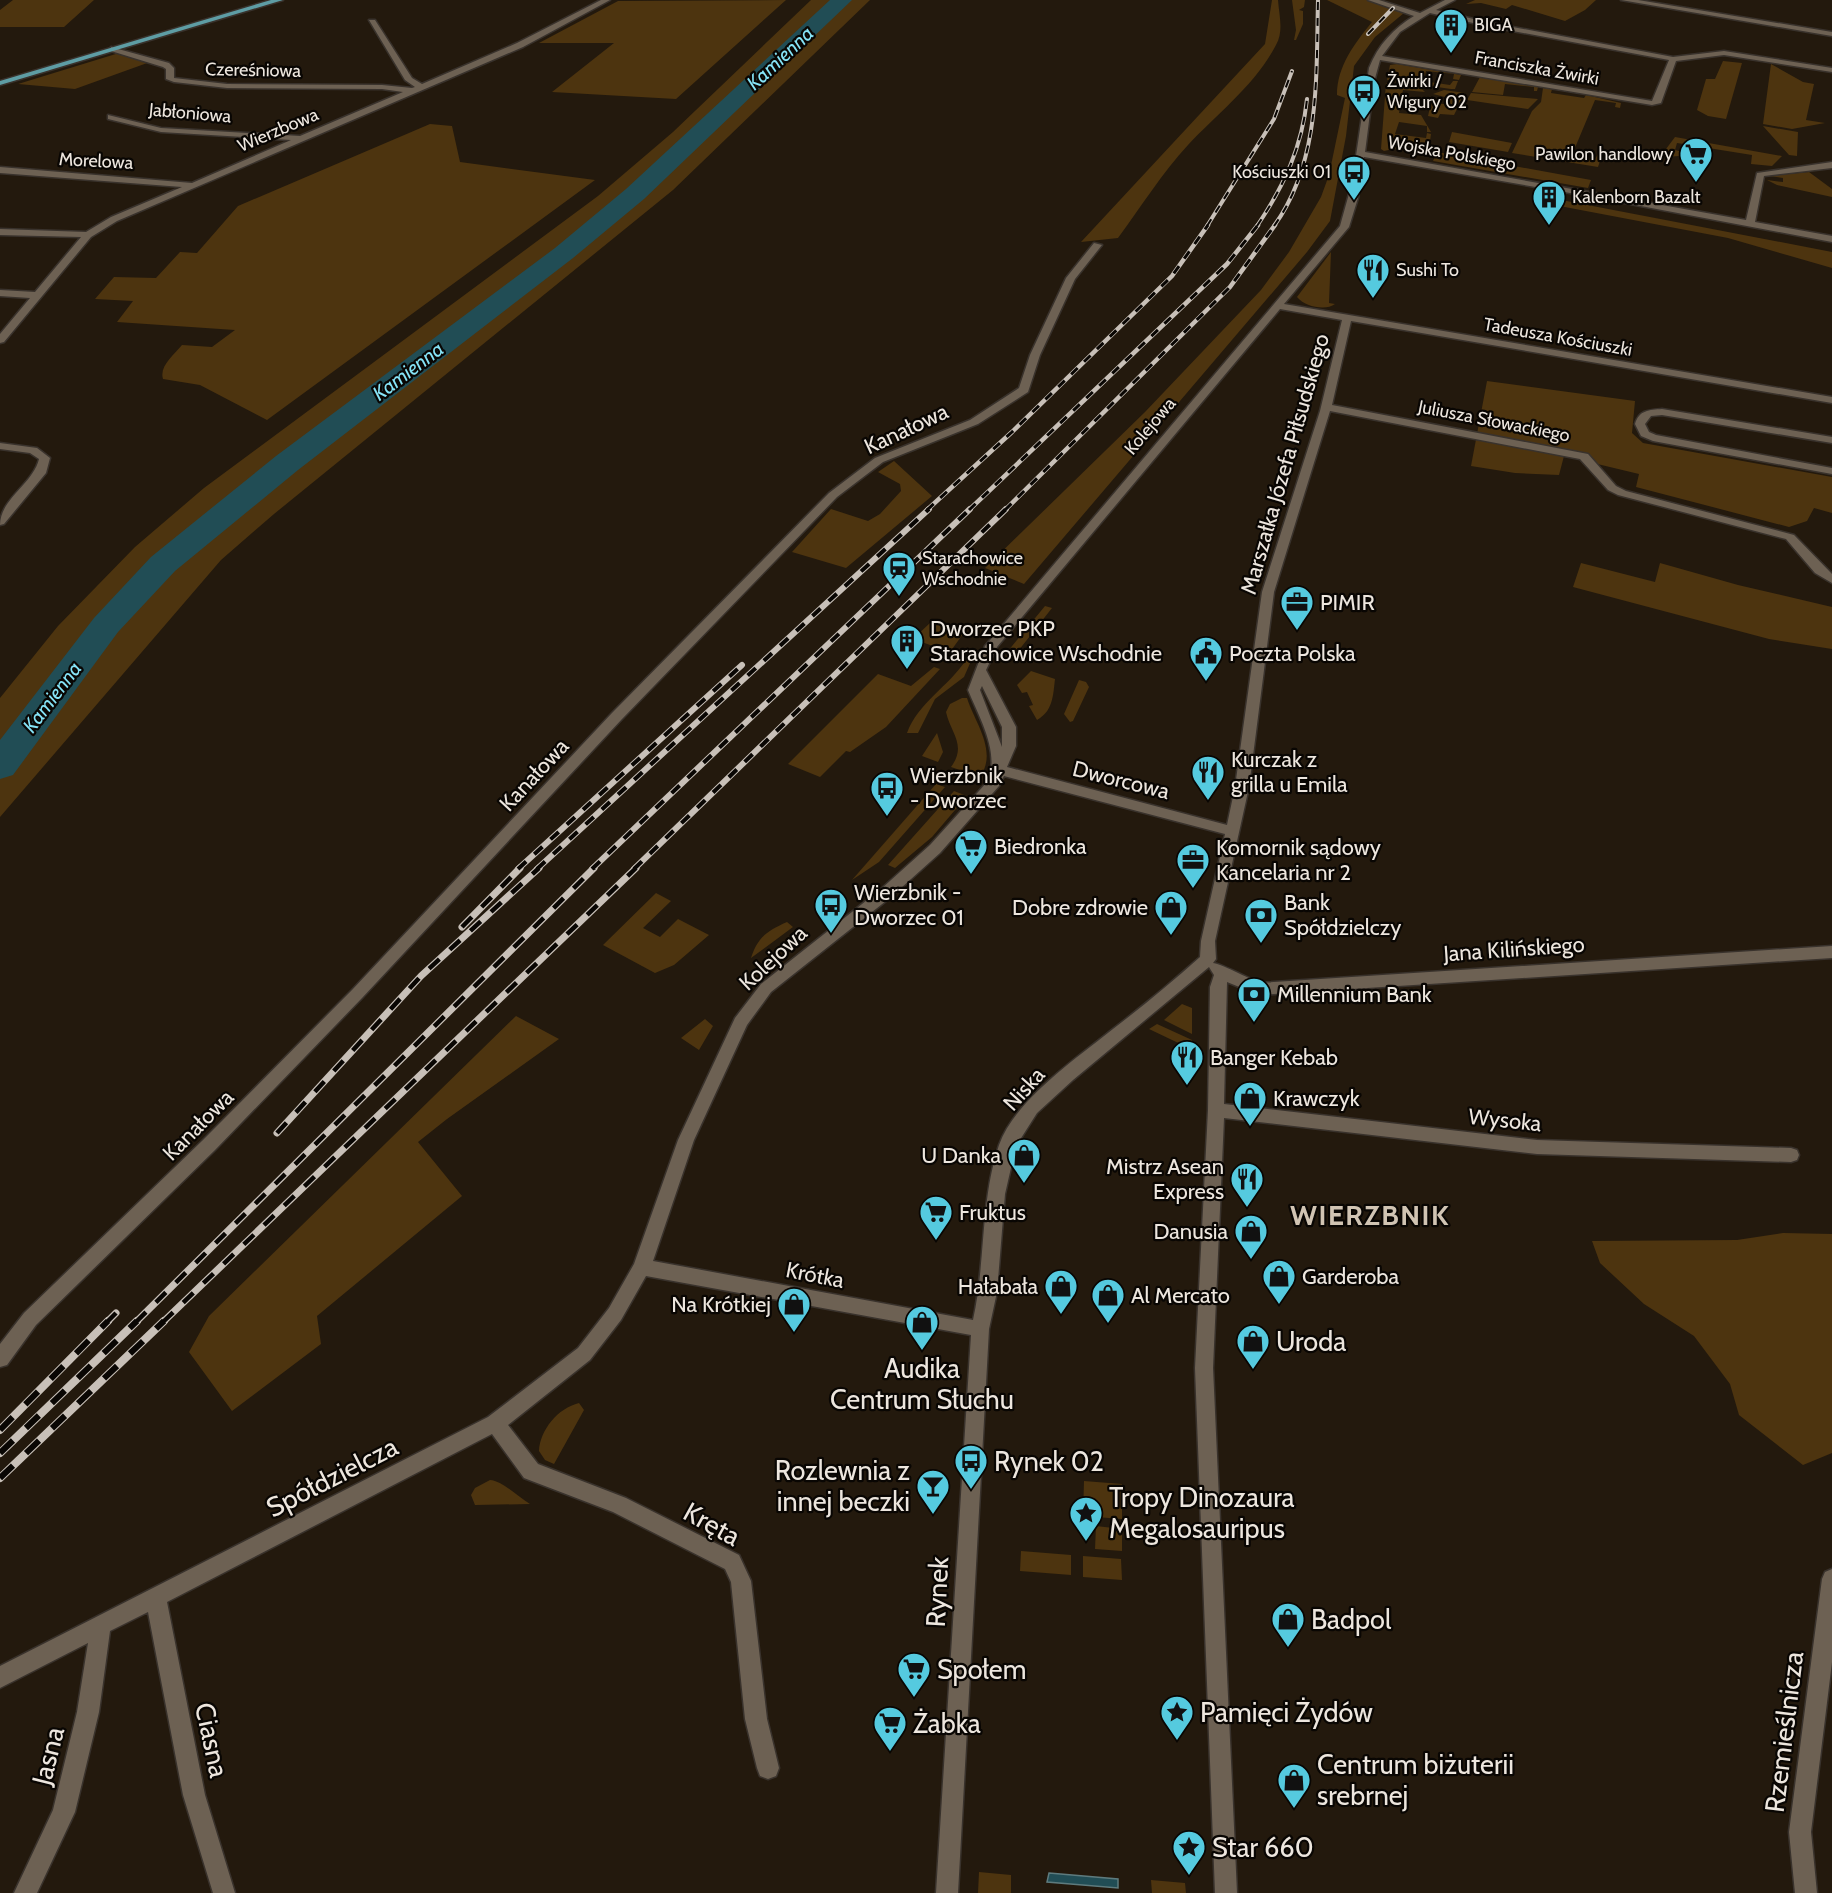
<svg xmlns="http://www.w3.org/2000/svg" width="1832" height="1893" font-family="Cabin,sans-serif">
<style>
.green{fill:#4d340f}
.water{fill:#214d55;stroke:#5e7b7e;stroke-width:1.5}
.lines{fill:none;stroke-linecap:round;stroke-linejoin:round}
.river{fill:#214d55;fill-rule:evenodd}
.minor-casing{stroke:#39322c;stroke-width:3}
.major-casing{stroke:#39322c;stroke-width:3}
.minor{fill:#6d6153;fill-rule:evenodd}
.major{fill:#5e9da4;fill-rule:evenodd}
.rail-far4-casing{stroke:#c8c0b8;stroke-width:4}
.rail-far3-casing{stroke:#c8c0b8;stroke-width:4.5}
.rail-far2-casing{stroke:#c8c0b8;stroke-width:6}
.rail-far1-casing{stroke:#c8c0b8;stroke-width:7}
.rail-casing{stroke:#c8c0b8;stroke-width:8}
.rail-far4{stroke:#090603;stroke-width:2;stroke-dasharray:8;stroke-linecap:butt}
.rail-far3{stroke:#090603;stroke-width:3;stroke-dasharray:9;stroke-linecap:butt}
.rail-far2{stroke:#090603;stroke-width:4;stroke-dasharray:11;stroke-linecap:butt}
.rail-far1{stroke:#090603;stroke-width:4.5;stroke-dasharray:14;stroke-linecap:butt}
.rail{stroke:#090603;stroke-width:6;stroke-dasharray:18;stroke-linecap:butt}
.labels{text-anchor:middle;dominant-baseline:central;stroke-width:4.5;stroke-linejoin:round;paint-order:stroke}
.far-poi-label{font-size:18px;fill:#ede6de;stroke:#090603;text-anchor:start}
.far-street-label{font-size:18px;fill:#ede6de;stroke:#090603}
.far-water-label{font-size:20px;font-style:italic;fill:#86e4f7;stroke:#090603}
.street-label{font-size:22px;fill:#ede6de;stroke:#090603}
.poi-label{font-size:22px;fill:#ede6de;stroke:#090603;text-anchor:start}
.near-poi-label{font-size:27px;fill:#ede6de;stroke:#090603;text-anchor:start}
.near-street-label{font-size:27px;fill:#ede6de;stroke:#090603}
.district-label{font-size:28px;font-weight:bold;letter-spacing:1.5px;fill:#d1c4b3;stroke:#090603}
</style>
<rect width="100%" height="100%" fill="#23190d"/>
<!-- green -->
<path class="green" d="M 13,0 L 94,0 L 64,27 L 0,27 L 0,10 Z
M 786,0 L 676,99 L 552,92 L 614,43 L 539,43 L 618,1 Z
M 811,0 L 870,0 L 673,190 L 274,514 L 221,560 L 0,817 L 0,698 L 58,626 L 135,547 L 204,488 L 598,196 L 673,132 Z
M 1272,0 L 1278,0 C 1279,15 1284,31 1276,45 C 1256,84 1217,114 1188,145 C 1162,173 1141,207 1118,238 L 1081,242 L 1265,44 Z
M 1292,0 L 1305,0 L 1304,7 L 1299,10 L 1303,11 L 1303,24 L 1296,40 L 1294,40 L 1296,30 Z
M 1327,0 L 1368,0 L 1404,13 L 1375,37 L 1354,66 L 1346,136 L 1330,221 L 1307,252 L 1024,584 L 985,568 L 1145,412 L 1261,290 L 1289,252 L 1321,197 L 1329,175 L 1345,98 L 1337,95 C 1337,66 1355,43 1372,22 Z
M 1475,0 L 1596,0 L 1585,10 L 1565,21 L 1512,5 L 1506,9 L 1481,3 L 1466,4 Z
M 119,53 L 150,62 L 75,89 L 18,84 Z
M 1723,61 L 1742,63 L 1726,119 L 1708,116 L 1697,110 L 1706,79 L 1715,79 Z
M 1397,64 L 1461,75 L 1459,80 L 1453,79 L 1454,74 L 1426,71 L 1423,81 L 1450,85 L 1453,81 L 1458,81 L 1455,89 L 1451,89 L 1387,80 L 1390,65 Z
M 1771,64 L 1803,82 L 1814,84 L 1806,120 L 1825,123 L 1792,129 L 1763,124 Z
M 1480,77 L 1538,87 L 1537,91 L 1534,91 L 1534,87 L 1505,84 L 1503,95 L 1472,92 Z
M 1386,83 L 1419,86 L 1425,92 L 1403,90 L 1399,113 L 1421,115 L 1431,132 L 1427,132 L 1427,126 L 1399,122 L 1395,134 L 1426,138 L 1427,133 L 1431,134 L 1430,141 L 1384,151 L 1381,149 Z
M 1543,88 L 1552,89 L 1551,93 L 1584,98 L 1586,95 L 1621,103 L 1620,108 L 1615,107 L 1616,103 L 1595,100 L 1572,155 L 1595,159 L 1598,154 L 1602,155 L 1598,167 L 1512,153 L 1532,111 L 1541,102 Z
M 1444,90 L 1465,93 L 1454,115 L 1440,114 L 1438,118 L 1428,116 L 1431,103 L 1444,104 L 1445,97 L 1433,94 Z
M 1471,93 L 1538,99 L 1528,109 L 1467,100 Z
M 430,124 L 452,126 L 460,162 L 595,180 L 267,420 L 200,385 L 163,379 C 159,366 174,355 182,345 L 212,347 L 235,330 L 117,322 L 133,301 L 95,299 L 114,277 L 156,278 L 180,252 L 197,253 L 238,206 Z
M 1763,126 L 1798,132 L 1797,156 L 1789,155 Z
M 1452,132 L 1512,143 L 1508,152 L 1449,142 Z
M 1675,137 L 1782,156 L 1772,166 L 1751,164 L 1752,155 L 1677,143 L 1675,150 L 1683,152 L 1681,156 L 1660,157 Z
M 1437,152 L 1591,180 L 1588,188 L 1433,161 Z
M 1809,172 L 1832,189 L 1832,197 L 1777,185 L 1767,180 L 1783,182 L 1783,178 L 1769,176 Z
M 1551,198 L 1832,252 L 1832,268 L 1728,238 L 1549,204 Z
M 1331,252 L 1329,303 L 1335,304 C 1326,311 1305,307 1297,297 Z
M 1487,381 L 1635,401 L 1632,433 L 1643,443 L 1832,477 L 1832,513 L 1814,508 L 1807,521 L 1789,527 L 1636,487 L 1639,474 L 1564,456 L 1559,475 L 1515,473 L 1471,466 Z
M 894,461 L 932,496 L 846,568 L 792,552 L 831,509 L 868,521 L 880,514 L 901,491 L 900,484 L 878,472 Z
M 1581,563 L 1655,582 L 1660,563 L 1738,585 L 1832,607 L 1832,649 L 1769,639 L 1573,587 Z
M 1045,606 L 1052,608 L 1011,660 L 1006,658 L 1008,651 Z
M 931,622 L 963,634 L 950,652 L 913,639 Z
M 966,660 L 971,661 L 964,677 L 935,699 L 918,733 L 907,733 C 918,703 949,686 966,660 Z
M 934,667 L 940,669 L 886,727 L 850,752 L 846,751 L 820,777 L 788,764 L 878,674 L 911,686 Z
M 1031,671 L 1055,679 C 1053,696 1053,711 1037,720 L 1029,706 L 1033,705 L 1027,692 L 1022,693 L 1017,685 Z
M 1079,680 L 1086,682 L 1089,687 L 1073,721 L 1070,722 L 1064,714 Z
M 962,698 L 967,698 C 975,723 998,751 980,777 L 951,767 C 967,745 951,734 946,712 L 950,704 Z
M 937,733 L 943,752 L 938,762 L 922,756 Z
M 936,784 L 945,787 L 879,862 L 852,880 Z
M 954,791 L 967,796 L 932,837 L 895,868 L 888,865 Z
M 656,893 L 671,901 L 643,928 L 660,937 L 678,919 L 709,935 L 674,965 L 655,973 L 603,945 Z
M 787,922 L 793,927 L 751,958 C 758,937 767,931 787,922 Z
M 1182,1004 L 1192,1008 L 1192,1034 L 1164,1020 Z
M 516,1016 L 559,1039 L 447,1119 L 418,1142 L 462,1196 L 317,1316 L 321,1344 L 232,1411 L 189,1352 L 209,1316 Z
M 705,1019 L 713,1026 L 699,1050 L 681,1038 Z
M 1157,1024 L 1192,1040 L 1193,1050 L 1149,1029 Z
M 1783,1233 L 1832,1234 L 1832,1453 L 1803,1465 L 1739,1415 L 1730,1384 L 1694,1336 L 1644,1304 L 1600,1263 L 1592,1241 L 1737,1240 Z
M 579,1403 L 584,1410 L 554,1464 L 545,1460 L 539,1451 C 540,1430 558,1408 579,1403 Z
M 490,1480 C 503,1481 518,1497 530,1504 L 475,1505 L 471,1495 L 475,1488 Z
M 1084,1481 L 1122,1484 L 1122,1519 L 1083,1516 Z
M 1096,1526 L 1122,1529 L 1122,1551 L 1095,1549 Z
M 1021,1551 L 1071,1555 L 1071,1575 L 1020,1571 Z
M 1083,1556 L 1121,1559 L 1122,1580 L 1083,1577 Z
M 979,1872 L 1011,1875 L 1011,1893 L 978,1893 Z
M 1151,1880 L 1185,1883 L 1186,1893 L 1152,1893 Z"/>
<!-- water -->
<path class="water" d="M 1049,1873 L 1118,1879 L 1118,1888 L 1047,1882 Z"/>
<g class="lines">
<!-- river -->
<path class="river" d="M 830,0 L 852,0 L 644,199 L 573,258 L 298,470 L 175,571 L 118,632 L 13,775 L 0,779 L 0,740 L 94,618 L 151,557 L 276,456 L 555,248 L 626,189 Z"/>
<defs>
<path id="minor" d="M 601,0 L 610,0 L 523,47 L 117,221 L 91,237 L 4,342 L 0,343 L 0,334 L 30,298 L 0,296 L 0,290 L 35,292 L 81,237 L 0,235 L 0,229 L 86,232 L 111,217 L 182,187 L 0,173 L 0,167 L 192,183 L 291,140 L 161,132 L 108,119 L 108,115 L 161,128 L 300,136 L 403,92 L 382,89 L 227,88 L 174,82 L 166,79 L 166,69 L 163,67 L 111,51 L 111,47 L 169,63 L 174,68 L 174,78 L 227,84 L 382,85 L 412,88 L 415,87 L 405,80 L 369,20 L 375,20 L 412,78 L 422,84 L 517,43 Z
M 1368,0 L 1379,0 L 1420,13 L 1445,0 L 1455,0 L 1436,10 L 1486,22 L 1673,57 L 1724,51 L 1832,68 L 1832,72 L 1724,55 L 1676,61 L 1661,103 L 1652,105 L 1380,60 L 1374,82 L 1365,152 L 1746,220 L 1757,173 L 1832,162 L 1832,168 L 1764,176 L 1755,222 L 1832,236 L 1832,242 L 1593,197 L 1364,157 L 1358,198 L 1349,227 L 1284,304 L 1832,397 L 1832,403 L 1351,321 L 1332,405 L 1588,454 L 1616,486 L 1626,491 L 1794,535 L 1832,574 L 1832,583 L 1815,573 L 1786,539 L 1618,495 L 1608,490 L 1580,459 L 1330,411 L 1274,592 L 1249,787 L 1215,941 L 1216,959 L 1213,963 C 1219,963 1250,979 1260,983 L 1832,946 L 1832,958 L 1259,995 L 1227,982 L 1224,1104 L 1537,1140 L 1791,1148 L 1797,1150 L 1799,1155 L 1797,1160 L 1791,1162 L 1537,1154 L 1224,1118 L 1213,1368 L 1237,1893 L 1215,1893 L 1195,1368 L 1208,1110 L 1210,987 L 1214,975 L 1209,967 L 1073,1080 L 1037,1113 L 1016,1146 L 1005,1194 L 997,1292 L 989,1329 L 958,1893 L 936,1893 L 971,1335 L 646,1276 L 621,1320 L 590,1360 L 508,1425 L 538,1464 L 626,1498 L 739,1555 L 751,1581 L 767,1719 L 779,1768 L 776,1776 L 768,1779 L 760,1776 L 757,1768 L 745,1719 L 731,1582 L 725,1569 L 613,1512 L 524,1478 L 492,1434 L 167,1602 L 205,1795 L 235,1893 L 213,1893 L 183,1795 L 148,1612 L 110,1631 L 99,1712 L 75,1812 L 37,1893 L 14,1893 L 53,1810 L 77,1712 L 88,1643 L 0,1688 L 0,1666 L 488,1417 L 578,1348 L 609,1308 L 634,1264 L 678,1140 L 735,1018 L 761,984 L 881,889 L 930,845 L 988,781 C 1000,752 979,717 968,690 L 985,646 L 1340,226 L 1352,183 L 1369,68 C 1378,45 1394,28 1414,16 ZM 1430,13 L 1486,26 L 1669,60 L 1652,101 L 1382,56 L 1400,32 ZM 1280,309 L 1342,320 L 1320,411 L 1262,592 L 1235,787 L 1227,825 L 1007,767 L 1016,746 L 1016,727 L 986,670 L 997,647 ZM 982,686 L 1002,727 L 1002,747 L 980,690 ZM 1004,776 L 1225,834 L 1201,941 L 1200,957 C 1172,982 1143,1006 1113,1029 C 1077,1058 1015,1100 999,1145 C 980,1201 986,1262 973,1320 L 653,1261 L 694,1140 L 747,1025 L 771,992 L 891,897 L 940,853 L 999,786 Z
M 1621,0 L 1638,0 L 1832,32 L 1832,36 Z
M 1094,243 L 1102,245 L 1075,279 L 1040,355 L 1028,392 L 978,424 L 883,462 L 837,497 L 622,719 L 362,998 L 215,1150 L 36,1325 L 7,1365 L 0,1367 L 0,1344 L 24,1313 L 203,1140 L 352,990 L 612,713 L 829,493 L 875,458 L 970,420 L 1019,388 L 1030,355 L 1066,278 Z
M 1662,409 L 1832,437 L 1832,443 L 1662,415 L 1651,416 L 1645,424 L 1649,432 L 1656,435 L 1832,468 L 1832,474 L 1653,441 L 1641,436 L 1635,424 C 1639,410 1649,410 1662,409 Z
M 0,443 L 37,448 L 50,458 L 46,473 L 4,524 L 0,525 C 0,499 33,484 39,459 L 30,453 L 0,449 Z
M 1832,1569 L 1832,1662 L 1811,1832 L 1817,1893 L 1795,1893 L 1789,1832 L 1822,1579 L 1825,1572 Z"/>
<path id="major" d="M 271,0 L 283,0 L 0,85 L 0,81 Z"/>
</defs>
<!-- minor casing -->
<use href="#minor" class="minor-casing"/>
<!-- major casing -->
<use href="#major" class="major-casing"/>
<!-- minor -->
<use href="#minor" class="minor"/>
<!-- major -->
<use href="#major" class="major"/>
<defs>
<path id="rail-far4" d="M 1368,34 L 1393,8
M 1207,226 L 1274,119 L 1292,71
M 1257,226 C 1284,186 1302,147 1307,99
M 1274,226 C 1321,161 1316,76 1318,0"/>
<path id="rail-far3" d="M 927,510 L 1012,432 L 1172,276 L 1208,225
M 969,510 L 1227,264 L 1258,225
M 1005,510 L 1230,287 L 1275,225"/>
<path id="rail-far2" d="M 518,869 L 742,665
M 537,869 L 929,509
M 592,869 L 970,509
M 634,869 L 1006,509"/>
<path id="rail-far1" d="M 462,927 L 520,868
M 277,1133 L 421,976 L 539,868
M 107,1322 L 116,1313
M 136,1322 L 594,868
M 163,1322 L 636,868"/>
<path id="rail" d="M 0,1430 L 108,1321
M 0,1453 L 137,1321
M 0,1478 L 164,1321"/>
</defs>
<!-- rail-far4 casing -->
<use href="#rail-far4" class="rail-far4-casing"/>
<!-- rail-far3 casing -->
<use href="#rail-far3" class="rail-far3-casing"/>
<!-- rail-far2 casing -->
<use href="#rail-far2" class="rail-far2-casing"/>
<!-- rail-far1 casing -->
<use href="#rail-far1" class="rail-far1-casing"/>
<!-- rail casing -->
<use href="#rail" class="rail-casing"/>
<!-- rail-far4 -->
<use href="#rail-far4" class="rail-far4"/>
<!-- rail-far3 -->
<use href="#rail-far3" class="rail-far3"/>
<!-- rail-far2 -->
<use href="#rail-far2" class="rail-far2"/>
<!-- rail-far1 -->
<use href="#rail-far1" class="rail-far1"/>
<!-- rail -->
<use href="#rail" class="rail"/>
</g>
<!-- icons -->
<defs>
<symbol id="building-pin" viewBox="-11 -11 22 30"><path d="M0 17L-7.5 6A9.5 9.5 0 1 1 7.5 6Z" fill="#55cadf" stroke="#090603"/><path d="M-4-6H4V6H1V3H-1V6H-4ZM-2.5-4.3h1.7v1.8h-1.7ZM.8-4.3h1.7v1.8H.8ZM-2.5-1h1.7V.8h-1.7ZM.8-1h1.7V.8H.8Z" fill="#111"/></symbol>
<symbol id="bus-pin" viewBox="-11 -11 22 30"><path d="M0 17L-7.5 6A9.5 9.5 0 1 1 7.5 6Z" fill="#55cadf" stroke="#090603"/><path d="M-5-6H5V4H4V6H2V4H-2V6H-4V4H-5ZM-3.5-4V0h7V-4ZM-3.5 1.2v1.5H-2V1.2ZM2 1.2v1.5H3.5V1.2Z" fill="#111"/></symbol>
<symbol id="supermarket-pin" viewBox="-11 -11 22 30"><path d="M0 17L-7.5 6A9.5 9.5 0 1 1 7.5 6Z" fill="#55cadf" stroke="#090603"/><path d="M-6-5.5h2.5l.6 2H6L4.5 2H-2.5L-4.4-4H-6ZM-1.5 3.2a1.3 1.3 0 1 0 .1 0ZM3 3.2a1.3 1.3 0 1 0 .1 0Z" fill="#111"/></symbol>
<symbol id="restaurant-pin" viewBox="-11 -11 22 30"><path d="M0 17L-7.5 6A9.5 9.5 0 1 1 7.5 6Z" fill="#55cadf" stroke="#090603"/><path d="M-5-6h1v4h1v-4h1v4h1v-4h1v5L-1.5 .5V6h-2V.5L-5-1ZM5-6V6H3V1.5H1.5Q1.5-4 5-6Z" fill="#111"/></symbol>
<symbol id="station-pin" viewBox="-11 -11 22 30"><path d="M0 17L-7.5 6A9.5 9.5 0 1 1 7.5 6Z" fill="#55cadf" stroke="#090603"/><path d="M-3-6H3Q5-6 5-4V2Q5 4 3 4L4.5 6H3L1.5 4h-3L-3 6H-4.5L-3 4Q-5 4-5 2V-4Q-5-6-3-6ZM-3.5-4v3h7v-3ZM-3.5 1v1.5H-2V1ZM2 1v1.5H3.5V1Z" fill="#111"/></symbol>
<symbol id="office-pin" viewBox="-11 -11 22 30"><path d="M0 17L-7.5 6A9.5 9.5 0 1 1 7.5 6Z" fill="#55cadf" stroke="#090603"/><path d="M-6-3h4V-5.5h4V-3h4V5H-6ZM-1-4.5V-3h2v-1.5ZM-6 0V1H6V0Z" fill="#111"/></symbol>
<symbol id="civic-pin" viewBox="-11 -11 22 30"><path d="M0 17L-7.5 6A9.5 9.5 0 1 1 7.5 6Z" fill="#55cadf" stroke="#090603"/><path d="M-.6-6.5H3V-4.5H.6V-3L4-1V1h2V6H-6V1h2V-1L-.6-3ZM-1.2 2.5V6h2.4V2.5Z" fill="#111"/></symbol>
<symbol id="shop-pin" viewBox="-11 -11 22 30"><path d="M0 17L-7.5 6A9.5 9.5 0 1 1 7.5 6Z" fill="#55cadf" stroke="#090603"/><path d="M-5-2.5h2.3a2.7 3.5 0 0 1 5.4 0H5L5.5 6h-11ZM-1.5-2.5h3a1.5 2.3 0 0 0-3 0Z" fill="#111"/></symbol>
<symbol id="bank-pin" viewBox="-11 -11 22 30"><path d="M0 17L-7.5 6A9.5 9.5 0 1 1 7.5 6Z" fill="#55cadf" stroke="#090603"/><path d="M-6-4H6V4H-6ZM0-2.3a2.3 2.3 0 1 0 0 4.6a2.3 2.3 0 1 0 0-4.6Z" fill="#111"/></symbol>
<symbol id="bar-pin" viewBox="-11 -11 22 30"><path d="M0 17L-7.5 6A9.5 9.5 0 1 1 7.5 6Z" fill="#55cadf" stroke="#090603"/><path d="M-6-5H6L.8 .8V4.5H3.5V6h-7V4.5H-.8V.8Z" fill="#111"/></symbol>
<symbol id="sight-pin" viewBox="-11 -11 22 30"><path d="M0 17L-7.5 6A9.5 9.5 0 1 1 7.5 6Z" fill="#55cadf" stroke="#090603"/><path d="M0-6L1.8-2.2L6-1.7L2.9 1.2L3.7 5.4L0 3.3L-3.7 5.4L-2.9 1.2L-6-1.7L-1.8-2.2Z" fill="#111"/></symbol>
</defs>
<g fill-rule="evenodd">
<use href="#building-pin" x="1432" y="6" width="38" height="52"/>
<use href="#bus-pin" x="1345" y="72" width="38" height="52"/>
<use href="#supermarket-pin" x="1677" y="135" width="38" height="52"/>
<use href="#bus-pin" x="1335" y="153" width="38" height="52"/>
<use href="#building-pin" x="1530" y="178" width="38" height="52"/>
<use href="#restaurant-pin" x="1354" y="251" width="38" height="52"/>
<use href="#station-pin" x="880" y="549" width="38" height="52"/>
<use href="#office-pin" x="1278" y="583" width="38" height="52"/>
<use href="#building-pin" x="888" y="622" width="38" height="52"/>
<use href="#civic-pin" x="1187" y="634" width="38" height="52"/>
<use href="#restaurant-pin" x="1189" y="753" width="38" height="52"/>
<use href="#bus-pin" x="868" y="769" width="38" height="52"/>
<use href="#supermarket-pin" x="952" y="827" width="38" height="52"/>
<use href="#office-pin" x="1174" y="841" width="38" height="52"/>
<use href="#bus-pin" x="812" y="886" width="38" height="52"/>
<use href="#shop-pin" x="1152" y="888" width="38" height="52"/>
<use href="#bank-pin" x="1242" y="896" width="38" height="52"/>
<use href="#bank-pin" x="1235" y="975" width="38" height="52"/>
<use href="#restaurant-pin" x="1168" y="1038" width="38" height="52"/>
<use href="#shop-pin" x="1231" y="1079" width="38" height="52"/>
<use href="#shop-pin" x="1005" y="1136" width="38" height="52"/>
<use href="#restaurant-pin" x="1228" y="1160" width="38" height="52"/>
<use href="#supermarket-pin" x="917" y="1193" width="38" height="52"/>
<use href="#shop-pin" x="1232" y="1212" width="38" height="52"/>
<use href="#shop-pin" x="1260" y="1257" width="38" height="52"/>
<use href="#shop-pin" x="1042" y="1267" width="38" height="52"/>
<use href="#shop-pin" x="1089" y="1276" width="38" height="52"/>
<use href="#shop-pin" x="775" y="1285" width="38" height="52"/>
<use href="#shop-pin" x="903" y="1303" width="38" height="52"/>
<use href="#shop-pin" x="1234" y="1322" width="38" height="52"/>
<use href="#bus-pin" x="952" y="1442" width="38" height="52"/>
<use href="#bar-pin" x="914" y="1467" width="38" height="52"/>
<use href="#sight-pin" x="1067" y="1494" width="38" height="52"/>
<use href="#shop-pin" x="1269" y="1600" width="38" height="52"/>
<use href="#supermarket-pin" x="895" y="1650" width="38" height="52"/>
<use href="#sight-pin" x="1158" y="1693" width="38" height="52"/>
<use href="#supermarket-pin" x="871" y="1704" width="38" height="52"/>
<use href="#shop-pin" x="1275" y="1761" width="38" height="52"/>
<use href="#sight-pin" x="1170" y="1828" width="38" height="52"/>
</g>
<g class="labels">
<!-- far-poi labels -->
<g class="far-poi-label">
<text x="1474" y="25">BIGA</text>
<text x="1387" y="81">Żwirki /<tspan x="1387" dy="21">Wigury 02</tspan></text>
<text x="1673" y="154" text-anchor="end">Pawilon handlowy</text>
<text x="1331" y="172" text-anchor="end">Kościuszki 01</text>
<text x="1572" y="197">Kalenborn Bazalt</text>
<text x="1396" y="270">Sushi To</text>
<text x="922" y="558">Starachowice<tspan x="922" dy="21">Wschodnie</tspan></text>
</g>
<!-- far-street labels -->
<g class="far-street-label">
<text transform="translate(1537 68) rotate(10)">Franciszka Żwirki</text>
<text transform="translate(253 70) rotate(1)">Czereśniowa</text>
<text transform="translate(190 113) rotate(5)">Jabłoniowa</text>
<text transform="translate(278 130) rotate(-23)">Wierzbowa</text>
<text transform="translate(1452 153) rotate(10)">Wojska Polskiego</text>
<text transform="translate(96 161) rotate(3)">Morelowa</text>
<text transform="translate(1558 337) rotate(10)">Tadeusza Kościuszki</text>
<text transform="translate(1494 421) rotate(11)">Juliusza Słowackiego</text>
<text transform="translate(1150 426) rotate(-50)">Kolejowa</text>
</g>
<!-- far-water labels -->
<g class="far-water-label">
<text transform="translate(780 58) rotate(-43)">Kamienna</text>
<text transform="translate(408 371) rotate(-37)">Kamienna</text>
<text transform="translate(52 697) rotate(-53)">Kamienna</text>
</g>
<!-- street labels -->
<g class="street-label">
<text transform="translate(906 429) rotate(-25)">Kanałowa</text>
<text transform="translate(1285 464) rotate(-74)">Marszałka Józefa Piłsudskiego</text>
<text transform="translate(534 775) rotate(-47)">Kanałowa</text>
<text transform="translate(1121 780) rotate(14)">Dworcowa</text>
<text transform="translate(1514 949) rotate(-4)">Jana Kilińskiego</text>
<text transform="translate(773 958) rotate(-43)">Kolejowa</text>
<text transform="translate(1024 1089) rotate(-48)">Niska</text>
<text transform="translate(1505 1120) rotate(6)">Wysoka</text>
<text transform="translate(198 1125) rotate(-45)">Kanałowa</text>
<text transform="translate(815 1275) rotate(11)">Krótka</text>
</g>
<!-- poi labels -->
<g class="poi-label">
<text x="1320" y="602">PIMIR</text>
<text x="930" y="628">Dworzec PKP<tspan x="930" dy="25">Starachowice Wschodnie</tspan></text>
<text x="1229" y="653">Poczta Polska</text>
<text x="1231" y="759">Kurczak z<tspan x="1231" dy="25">grilla u Emila</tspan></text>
<text x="910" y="775">Wierzbnik<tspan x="910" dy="25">- Dworzec</tspan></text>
<text x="994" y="846">Biedronka</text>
<text x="1216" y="847">Komornik sądowy<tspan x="1216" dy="25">Kancelaria nr 2</tspan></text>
<text x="854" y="892">Wierzbnik -<tspan x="854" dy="25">Dworzec 01</tspan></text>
<text x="1284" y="902">Bank<tspan x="1284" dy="25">Spółdzielczy</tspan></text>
<text x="1148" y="907" text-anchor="end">Dobre zdrowie</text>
<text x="1277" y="994">Millennium Bank</text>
<text x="1210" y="1057">Banger Kebab</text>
<text x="1273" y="1098">Krawczyk</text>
<text x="1001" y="1155" text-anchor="end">U Danka</text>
<text x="1224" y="1166" text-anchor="end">Mistrz Asean<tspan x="1224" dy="25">Express</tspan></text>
<text x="959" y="1212">Fruktus</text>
<text x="1228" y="1231" text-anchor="end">Danusia</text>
<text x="1302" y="1276">Garderoba</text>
<text x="1038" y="1286" text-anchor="end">Hałabała</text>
<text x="1131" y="1295">Al Mercato</text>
<text x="771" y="1304" text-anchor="end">Na Krótkiej</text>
</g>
<!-- near-poi labels -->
<g class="near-poi-label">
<text x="1276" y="1341">Uroda</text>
<text x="922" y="1368" text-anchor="middle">Audika<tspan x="922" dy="31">Centrum Słuchu</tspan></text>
<text x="994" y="1461">Rynek 02</text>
<text x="910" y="1470" text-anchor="end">Rozlewnia z<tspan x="910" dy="31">innej beczki</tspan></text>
<text x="1109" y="1497">Tropy Dinozaura<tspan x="1109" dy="31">Megalosauripus</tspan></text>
<text x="1311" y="1619">Badpol</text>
<text x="937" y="1669">Społem</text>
<text x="1200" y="1712">Pamięci Żydów</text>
<text x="913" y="1723">Żabka</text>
<text x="1317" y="1764">Centrum biżuterii<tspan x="1317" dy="31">srebrnej</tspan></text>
<text x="1212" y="1847">Star 660</text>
</g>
<!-- near-street labels -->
<g class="near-street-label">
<text transform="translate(332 1477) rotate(-27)">Spółdzielcza</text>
<text transform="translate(712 1524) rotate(29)">Kręta</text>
<text transform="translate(937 1592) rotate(-87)">Rynek</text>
<text transform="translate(1784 1732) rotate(-83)">Rzemieślnicza</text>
<text transform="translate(212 1740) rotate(78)">Ciasna</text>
<text transform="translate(48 1756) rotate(-76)">Jasna</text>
</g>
<!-- district labels -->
<g class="district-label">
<text x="1370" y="1215">WIERZBNIK</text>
</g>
</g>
</svg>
